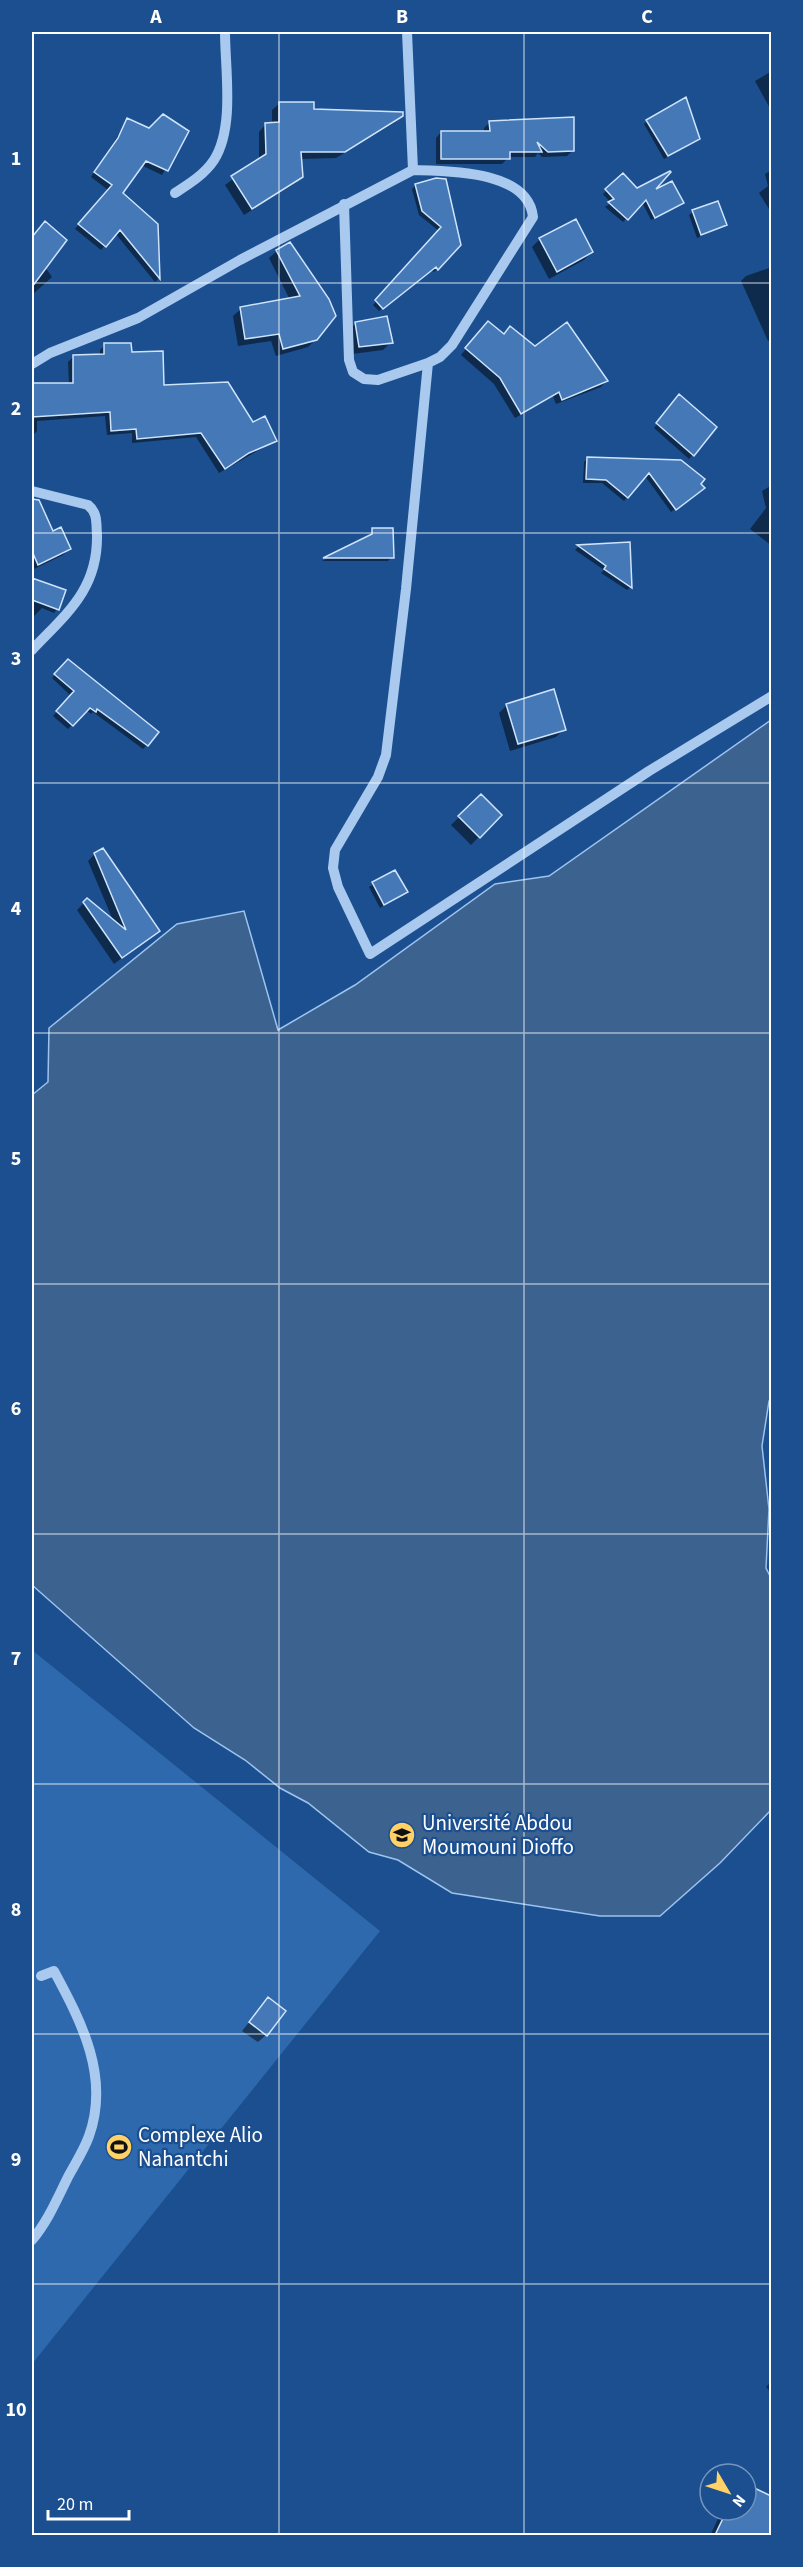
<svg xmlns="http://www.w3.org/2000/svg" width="803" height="2567" font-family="'Source Sans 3',sans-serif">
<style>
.green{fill:#2e69ad}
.water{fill:#3c6290;stroke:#9cc4f0;stroke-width:1.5}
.shadow{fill:#0007}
.building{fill:#4478b7;stroke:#cfe3fa;stroke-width:1.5}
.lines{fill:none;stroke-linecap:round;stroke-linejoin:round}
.minor{stroke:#a9c9ee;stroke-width:10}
.grid{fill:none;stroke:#fff;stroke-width:1.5;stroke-opacity:0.55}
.labels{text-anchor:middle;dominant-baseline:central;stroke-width:4.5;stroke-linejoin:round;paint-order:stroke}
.poi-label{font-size:21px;fill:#fff;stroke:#1b4f8f;text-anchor:start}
.neatline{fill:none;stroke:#fff;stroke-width:2}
.grid-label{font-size:20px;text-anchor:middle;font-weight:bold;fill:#fff}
</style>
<rect width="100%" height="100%" fill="#1b4f8f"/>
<!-- green -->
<path class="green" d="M 32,1650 L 380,1931 L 32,2364 Z"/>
<!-- water -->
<path class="water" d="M 771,720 L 772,1398 L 769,1401 L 762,1446 L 769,1509 L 766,1568 L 772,1580 L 771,1810 L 720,1863 L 660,1916 L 600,1916 L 452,1893 L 398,1860 L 369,1852 L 308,1803 L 280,1788 L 245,1760 L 194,1728 L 32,1585 L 32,1095 L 48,1082 L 49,1028 L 177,924 L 244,911 L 278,1030 L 355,985 L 495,884 L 549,876 Z"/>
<!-- shadow -->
<path class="shadow" d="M 772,71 L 772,112 L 755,81 Z
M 280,103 L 313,111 L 402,115 L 394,123 L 336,158 L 300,159 L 302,177 L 294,184 L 244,215 L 225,185 L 259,160 L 259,132 L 266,124 L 272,124 L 272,110 Z
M 128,120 L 149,130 L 187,132 L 162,175 L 141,165 L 121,194 L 157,225 L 159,278 L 155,282 L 115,233 L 101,250 L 75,229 L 108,190 L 91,177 Z
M 647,121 L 699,139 L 664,159 L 644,124 Z
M 490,122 L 573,150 L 567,156 L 542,157 L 538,153 L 535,157 L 509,157 L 502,164 L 436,164 L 436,138 L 441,132 L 484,132 L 484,128 Z
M 772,170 L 772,214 L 759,193 L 768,186 L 765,174 Z
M 623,175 L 636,189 L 682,203 L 651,220 L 642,202 L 623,222 L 605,207 L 611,203 L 603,194 Z
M 416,185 L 459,245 L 434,272 L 431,270 L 379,311 L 373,305 L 439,231 L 419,215 L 412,189 Z
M 693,212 L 725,225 L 697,238 L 689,215 Z
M 41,226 L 45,267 L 52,277 L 32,295 L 32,239 Z
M 540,239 L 592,252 L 584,260 L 549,279 L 532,247 Z
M 290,244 L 316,339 L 308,347 L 276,356 L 271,341 L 238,346 L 233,316 L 241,309 L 290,300 L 269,258 L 277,251 Z
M 772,267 L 772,340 L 768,341 L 741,281 L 746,276 Z
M 356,323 L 391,342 L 383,350 L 352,354 L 348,331 Z
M 483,329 L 535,348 L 606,381 L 601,387 L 556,404 L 553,396 L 515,418 L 494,384 L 461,355 Z
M 105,345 L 130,353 L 163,386 L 253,424 L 275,441 L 219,473 L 196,437 L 132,443 L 132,433 L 107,435 L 105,416 L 37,421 L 37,431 L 32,436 L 32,385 L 69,384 L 68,362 L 73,357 L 100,356 L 100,350 Z
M 676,400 L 715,428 L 689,459 L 654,428 Z
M 588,458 L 699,484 L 699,491 L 671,512 L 645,476 L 624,501 L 602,483 L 583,483 L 584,462 Z
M 772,485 L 772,546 L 750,529 L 766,508 L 762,491 Z
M 43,513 L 53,533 L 69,549 L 63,555 L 32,570 L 32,519 Z
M 373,530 L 392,557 L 388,561 L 322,561 L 369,538 Z
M 628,544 L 631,587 L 627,590 L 601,573 L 604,570 L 575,550 L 578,547 Z
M 35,581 L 57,609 L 54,613 L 42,608 L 32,618 L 32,584 Z
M 68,661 L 147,745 L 143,749 L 93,712 L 91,714 L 86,710 L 68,729 L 53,716 L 71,696 L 52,678 Z
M 507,705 L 564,729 L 556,737 L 510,751 L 499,713 Z
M 481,796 L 500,815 L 471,845 L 451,825 Z
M 95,854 L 158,931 L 114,964 L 77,910 L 87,900 L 113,920 L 88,861 Z
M 394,872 L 406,892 L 380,908 L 369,887 Z
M 268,1999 L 266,2035 L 258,2042 L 242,2031 Z
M 772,2381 L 772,2393 L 766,2387 Z
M 746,2486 L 772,2498 L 772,2536 L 710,2536 L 722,2510 L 746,2510 Z"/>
<!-- building -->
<path class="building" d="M 686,97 L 700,139 L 668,156 L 646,120 Z
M 279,102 L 314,102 L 314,109 L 403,112 L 403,116 L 345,152 L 301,152 L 303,177 L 252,209 L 231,176 L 266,154 L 265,123 L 279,122 Z
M 163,114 L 189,131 L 168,171 L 146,161 L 123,193 L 158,224 L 160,279 L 120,230 L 106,247 L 78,224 L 112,185 L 94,172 L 118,138 L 127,118 L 149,128 Z
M 574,117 L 574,151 L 548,152 L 537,142 L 542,152 L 510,152 L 510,159 L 441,159 L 441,131 L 490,131 L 489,121 Z
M 670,171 L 671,172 L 656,189 L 672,181 L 684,203 L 655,218 L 646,200 L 628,220 L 608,202 L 614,199 L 605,189 L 623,173 L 637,188 Z
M 436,178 L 446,179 L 461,245 L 438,270 L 436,267 L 383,309 L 375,300 L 441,227 L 422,211 L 415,184 Z
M 718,201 L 727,225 L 701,235 L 692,210 Z
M 576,219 L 593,252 L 557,272 L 539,238 Z
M 45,221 L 67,240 L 32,287 L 32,237 Z
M 290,242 L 329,299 L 336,316 L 317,340 L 283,349 L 279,334 L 245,339 L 240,307 L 300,296 L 276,250 Z
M 387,316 L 393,343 L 359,347 L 355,322 Z
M 488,321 L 504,334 L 510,326 L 535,346 L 567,322 L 608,381 L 562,400 L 559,392 L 521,414 L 500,378 L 465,348 Z
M 104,343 L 131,343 L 132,352 L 163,351 L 164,385 L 228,382 L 253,422 L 265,416 L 277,441 L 249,453 L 225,469 L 201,433 L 137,439 L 136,429 L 111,431 L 110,412 L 32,417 L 32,383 L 73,383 L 73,355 L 104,354 Z
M 679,394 L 717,427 L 694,456 L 656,423 Z
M 587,457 L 681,460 L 705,479 L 701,484 L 705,488 L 676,510 L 649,473 L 628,498 L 606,480 L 586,479 Z
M 32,499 L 39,500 L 53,531 L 61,527 L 71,549 L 38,565 L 32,551 Z
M 372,528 L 393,528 L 394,558 L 323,558 L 372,534 Z
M 630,542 L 632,588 L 604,569 L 606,566 L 577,545 Z
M 32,578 L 66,590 L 59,610 L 32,600 Z
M 68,659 L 159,732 L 148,746 L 97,709 L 96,712 L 90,708 L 73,726 L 56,711 L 74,691 L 54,674 Z
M 554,689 L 566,730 L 518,744 L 506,704 Z
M 481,794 L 502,815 L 480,838 L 458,816 Z
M 103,848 L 160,931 L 122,958 L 83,902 L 87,898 L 126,930 L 94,853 Z
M 395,870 L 408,892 L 384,905 L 372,882 Z
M 268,1997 L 286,2011 L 267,2036 L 249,2022 Z
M 746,2484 L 771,2496 L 771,2535 L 715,2535 L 727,2510 L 746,2510 Z"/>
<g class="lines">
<!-- minor -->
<path class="minor" d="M 175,193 C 189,184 204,175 214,160 C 235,127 225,69 225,32
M 344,204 L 349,360 L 353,372 L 364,379 L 378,380 L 428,363 L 440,357 L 452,345 L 533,217 C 528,170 448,171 413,170
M 428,363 L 406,589 L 386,755 L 378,777 L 335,850 L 333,868 L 338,887 L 370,954 L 649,771 L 772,696
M 32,364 L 50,353 L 138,318 L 240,260 L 413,170 L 407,32
M 32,491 L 88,505 C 98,513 96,523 97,535 C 98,590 66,614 32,650
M 32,2240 C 48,2221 57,2199 68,2177 C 75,2164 84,2150 89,2136 C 110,2077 82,2023 54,1971 L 41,1976"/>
</g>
<!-- grid -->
<path class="grid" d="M 279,32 L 279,2536M 524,32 L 524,2536M 32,283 L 772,283M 32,533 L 772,533M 32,783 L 772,783M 32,1033 L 772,1033M 32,1284 L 772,1284M 32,1534 L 772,1534M 32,1784 L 772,1784M 32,2034 L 772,2034M 32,2284 L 772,2284"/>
<!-- icons -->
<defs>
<symbol id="university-disc" viewBox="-11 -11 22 22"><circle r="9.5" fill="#ffd166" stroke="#1b4f8f"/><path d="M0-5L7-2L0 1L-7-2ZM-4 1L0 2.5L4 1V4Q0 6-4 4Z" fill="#111"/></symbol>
<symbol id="stadium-disc" viewBox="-11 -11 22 22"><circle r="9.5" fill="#ffd166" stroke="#1b4f8f"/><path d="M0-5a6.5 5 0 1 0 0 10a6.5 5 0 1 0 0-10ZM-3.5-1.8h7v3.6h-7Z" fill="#111"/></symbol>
</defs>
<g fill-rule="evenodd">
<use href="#university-disc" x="387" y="1820" width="30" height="30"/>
<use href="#stadium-disc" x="104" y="2132" width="30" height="30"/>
</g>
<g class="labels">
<!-- poi labels -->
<g class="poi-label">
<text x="422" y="1823">Université Abdou<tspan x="422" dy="24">Moumouni Dioffo</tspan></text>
<text x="138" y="2135">Complexe Alio<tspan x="138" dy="24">Nahantchi</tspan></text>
</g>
</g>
<!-- border -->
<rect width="803" height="2567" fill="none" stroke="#1b4f8f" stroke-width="66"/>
<!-- north arrow -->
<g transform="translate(728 2492) rotate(129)"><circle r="28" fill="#1b4f8f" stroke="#7695bc" stroke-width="1.5"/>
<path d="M0-4.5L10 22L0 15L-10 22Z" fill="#ffd166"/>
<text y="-9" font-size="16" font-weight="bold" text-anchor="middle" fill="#ffffff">N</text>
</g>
<!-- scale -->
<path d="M48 2510v9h81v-9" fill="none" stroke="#ffffff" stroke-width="3"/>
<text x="57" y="2510" font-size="18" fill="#ffffff" stroke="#1b4f8f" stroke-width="4.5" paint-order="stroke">20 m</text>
<rect x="33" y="33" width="737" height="2501" class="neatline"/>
<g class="grid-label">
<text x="156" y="23">A</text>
<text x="402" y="23">B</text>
<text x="647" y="23">C</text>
<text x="16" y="165">1</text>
<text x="16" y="415">2</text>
<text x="16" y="665">3</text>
<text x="16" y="915">4</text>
<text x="16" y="1165">5</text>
<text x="16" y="1415">6</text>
<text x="16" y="1665">7</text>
<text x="16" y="1916">8</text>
<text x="16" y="2166">9</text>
<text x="16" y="2416">10</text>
</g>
</svg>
